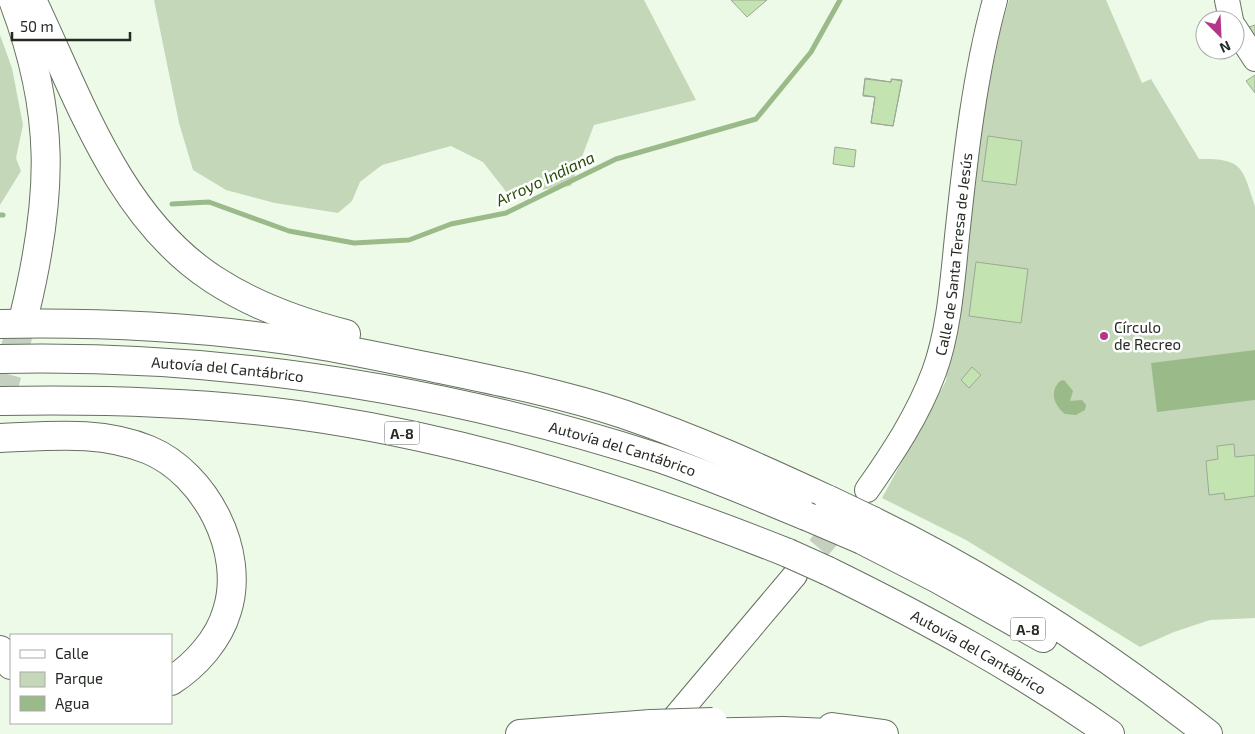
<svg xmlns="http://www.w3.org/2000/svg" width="1255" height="734" font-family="'Exo 2',sans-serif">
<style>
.green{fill:#c4d8b9}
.water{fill:#9bba89}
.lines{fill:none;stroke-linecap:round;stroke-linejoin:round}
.stream{stroke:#9bba89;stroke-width:5}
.building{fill:#c3e3b1;stroke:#9ca896}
.minor-tunnel{stroke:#c6d0c1;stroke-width:24;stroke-dasharray:24 12;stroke-linecap:butt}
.highway-tunnel{stroke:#c6d0c1;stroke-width:28;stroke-dasharray:28 14;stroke-linecap:butt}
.minor-casing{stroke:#677161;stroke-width:26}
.highway-casing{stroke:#677161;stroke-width:30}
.minor{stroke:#fff;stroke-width:24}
.highway{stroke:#fff;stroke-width:28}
.highway-bridge-casing{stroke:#677161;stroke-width:30;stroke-linecap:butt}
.highway-bridge{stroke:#fff;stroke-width:28}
.poi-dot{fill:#b33788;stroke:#fff;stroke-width:2}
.labels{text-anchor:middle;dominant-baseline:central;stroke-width:5;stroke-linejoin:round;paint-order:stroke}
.shield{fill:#fff;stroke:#666a65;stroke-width:1}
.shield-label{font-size:14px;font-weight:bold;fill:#252a23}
.street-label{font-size:15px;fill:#252a23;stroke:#fff}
.poi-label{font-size:15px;fill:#252a23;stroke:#fff;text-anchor:start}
.water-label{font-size:16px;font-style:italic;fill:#264c04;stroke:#fff}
</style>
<rect width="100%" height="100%" fill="#eefae8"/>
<!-- green -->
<path class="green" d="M 154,0 L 644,0 L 696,100 L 594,125 L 571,186 L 508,194 L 483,162 L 451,146 L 382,165 L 360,182 L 352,201 L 338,213 L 275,203 L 226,190 L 193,170 L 179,123 Z
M 1009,0 L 1106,0 L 1142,83 L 1151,79 L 1199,159 C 1243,158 1242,167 1255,206 L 1255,618 L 1210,620 L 1174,632 L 1140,647 L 966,540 L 882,498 L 946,381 L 981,124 L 1000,32 Z
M 0,35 L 12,68 L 23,125 L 16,158 L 21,171 L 0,205 Z"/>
<!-- water -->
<path class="water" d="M 1255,350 L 1255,400 L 1157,412 L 1151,363 Z
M 1064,380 L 1073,391 L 1070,401 L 1082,400 L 1086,405 L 1085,410 L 1076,415 L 1065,414 C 1054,405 1049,392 1060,381 Z"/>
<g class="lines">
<!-- stream -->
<path class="stream" d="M 172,204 L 209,202 L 289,231 L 354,243 L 409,240 L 451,224 L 506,213 L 616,159 L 756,119 L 811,52 L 840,0
M 0,215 L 3,215"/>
</g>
<!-- building -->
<path class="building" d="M 731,0 L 767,0 L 747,17 Z
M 1255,25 L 1255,46 L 1246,28 Z
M 1255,75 L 1255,93 L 1246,81 Z
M 865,78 L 891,82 L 892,79 L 902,80 L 893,126 L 871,123 L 875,97 L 863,95 Z
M 865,79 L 891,82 L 891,79 L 902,81 L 893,126 L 871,123 L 875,97 L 863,96 Z
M 988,136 L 1022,141 L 1016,185 L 982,181 Z
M 835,147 L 856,150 L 854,167 L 833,164 Z
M 976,262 L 1028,269 L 1021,323 L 969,316 Z
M 972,367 L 981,375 L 969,388 L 961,380 Z
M 1234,444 L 1235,457 L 1255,455 L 1255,496 L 1225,500 L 1224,493 L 1209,495 L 1206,461 L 1218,459 L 1217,446 Z"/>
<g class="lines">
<!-- minor-tunnel -->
<path class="minor-tunnel" d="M 795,575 L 847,515"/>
<!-- highway-tunnel -->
<path class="highway-tunnel" d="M 0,401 L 25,312"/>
<defs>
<g id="minor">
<path d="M 1227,0 L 1231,20"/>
<path d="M 1235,28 L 1255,59"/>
<path id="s1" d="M 867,490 C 893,453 918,415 934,372 C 950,329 953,273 958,227 C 966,152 975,73 995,0"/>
<path d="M 661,734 L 795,575"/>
</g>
<g id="highway">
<path d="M 13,0 C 56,113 53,196 25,312"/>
<path d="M 32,0 C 79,98 118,217 213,279 C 254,306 299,322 346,334"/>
<path d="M 0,324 C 100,322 201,327 300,342 C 345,349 390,359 435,368 C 498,381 562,394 623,414 C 694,438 762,469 829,500"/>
<path id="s2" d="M 0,359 C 225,354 445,389 659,458 C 709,475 757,496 806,516"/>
<path d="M 0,401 C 108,399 217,402 324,419 C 484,444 638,493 788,553"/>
<path d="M 0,438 C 51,436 101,430 149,450 C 206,474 246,552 227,611 C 219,639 196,665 171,681"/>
<path d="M 873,521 C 992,579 1104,652 1208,734"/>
<path d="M 862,540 L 938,579 L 1043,638"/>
<path id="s3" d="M 828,571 C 926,619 1020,670 1110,734"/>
<path d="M 0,650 L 11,665"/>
<path d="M 832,727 L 884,734"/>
<path d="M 685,733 L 783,731 L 851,734"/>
<path d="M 520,734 L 651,724"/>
</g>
</defs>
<!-- minor casing -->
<use href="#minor" class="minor-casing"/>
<!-- highway casing -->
<use href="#highway" class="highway-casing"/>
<!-- minor -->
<use href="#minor" class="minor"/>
<!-- highway -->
<use href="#highway" class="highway"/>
<defs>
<path id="highway-bridge" d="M 829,500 L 873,521
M 806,516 L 862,540
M 788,553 L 828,571
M 651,724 L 713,722"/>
</defs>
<!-- highway-bridge casing -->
<use href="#highway-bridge" class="highway-bridge-casing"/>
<!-- highway-bridge -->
<use href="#highway-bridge" class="highway-bridge"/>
</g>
<!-- markers -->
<circle class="poi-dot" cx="1104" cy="336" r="5"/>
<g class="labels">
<!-- shield labels -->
<g class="shield">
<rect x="384.5" y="421.5" width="35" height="23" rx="4"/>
<rect x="1010.5" y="617.5" width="35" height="23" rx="4"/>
</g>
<g class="shield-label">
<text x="402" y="433">A-8</text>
<text x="1028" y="629">A-8</text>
</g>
<!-- street labels -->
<g class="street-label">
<text stroke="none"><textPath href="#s1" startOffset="256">Calle de Santa Teresa de Jesús</textPath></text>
<text stroke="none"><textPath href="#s2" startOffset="228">Autovía del Cantábrico</textPath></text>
<text stroke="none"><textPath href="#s2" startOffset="632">Autovía del Cantábrico</textPath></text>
<text stroke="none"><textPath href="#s3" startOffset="171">Autovía del Cantábrico</textPath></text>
</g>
<!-- poi labels -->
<g class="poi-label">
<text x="1114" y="327">Círculo<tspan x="1114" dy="17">de Recreo</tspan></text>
</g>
<!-- water labels -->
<g class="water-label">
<text transform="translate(545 178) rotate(-25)">Arroyo Indiana</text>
</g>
</g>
<!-- legend -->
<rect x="10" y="634" width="162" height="90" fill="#ffffff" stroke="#a8aaa7"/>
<rect x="20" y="650" width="25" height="8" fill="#ffffff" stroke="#a8aaa7"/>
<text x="55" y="659" font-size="15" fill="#252a23">Calle</text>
<rect x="20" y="672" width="25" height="15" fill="#c4d8b9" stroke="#a8aaa7"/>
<text x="55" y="684" font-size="15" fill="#252a23">Parque</text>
<rect x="20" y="696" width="25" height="15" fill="#9bba89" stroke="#a8aaa7"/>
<text x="55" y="709" font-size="15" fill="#252a23">Agua</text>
<!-- north arrow -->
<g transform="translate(1220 35) rotate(156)"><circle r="24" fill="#ffffff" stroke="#a8aaa7"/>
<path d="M0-4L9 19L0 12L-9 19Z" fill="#b33788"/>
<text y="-8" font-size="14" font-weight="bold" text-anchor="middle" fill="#252a23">N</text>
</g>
<!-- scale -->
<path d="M12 32v8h118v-8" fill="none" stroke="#252a23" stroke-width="2.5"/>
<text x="20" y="32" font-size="15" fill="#252a23" stroke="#ffffff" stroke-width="4" paint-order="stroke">50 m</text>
</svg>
